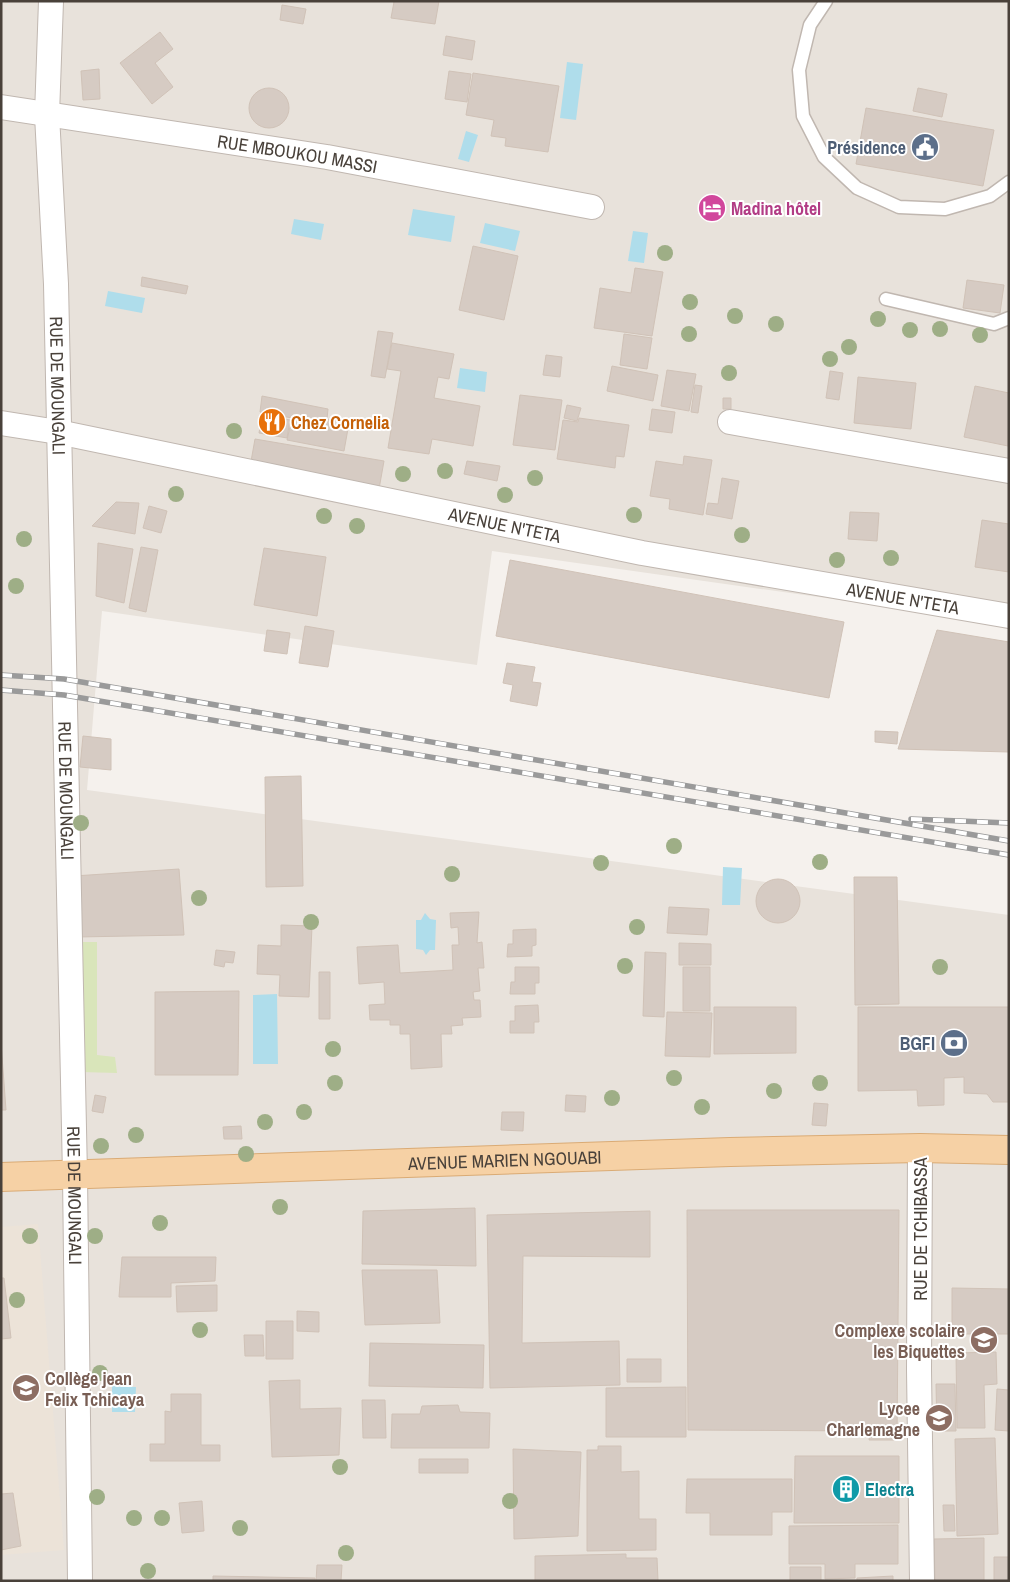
<svg xmlns="http://www.w3.org/2000/svg" width="1010" height="1582" font-family="'Archivo Narrow',sans-serif">
<style>
.residential{fill:#e8e2db}
.education{fill:#ece3d8}
.green{fill:#d9e5ba}
.water{fill:#afddeb}
.building{fill:#d6cbc3;stroke:#d0c2b7}
.lines{fill:none;stroke-linecap:round;stroke-linejoin:round}
.service-casing{stroke:#c0b7b0;stroke-width:15}
.minor-casing{stroke:#c0b7b0;stroke-width:26}
.primary-casing{stroke:#daab75;stroke-width:30}
.service{stroke:#fff;stroke-width:12}
.minor{stroke:#fff;stroke-width:24}
.primary{stroke:#f6d1a5;stroke-width:28}
.rail-casing{stroke:#9a9a9a;stroke-width:5.5}
.rail{stroke:#fff;stroke-width:4;stroke-dasharray:11;stroke-linecap:butt}
.tree{fill:#9eae86}
.labels{text-anchor:middle;dominant-baseline:central;stroke-width:4;stroke-linejoin:round;paint-order:stroke}
.service-label{font-size:18px;font-weight:bold;fill:#4e5e75;stroke:#fff;text-anchor:end}
.street-label{font-size:18px;fill:#49413a;stroke:#fff}
.hotel-label{font-size:18px;font-weight:bold;fill:#b23c85;stroke:#fff;text-anchor:start}
.food-label{font-size:18px;font-weight:bold;fill:#c56008;stroke:#fff;text-anchor:start}
.education-label{font-size:18px;font-weight:bold;fill:#785e54;stroke:#fff;text-anchor:end}
.culture-label{font-size:18px;font-weight:bold;fill:#0d838f;stroke:#fff;text-anchor:start}
</style>
<rect width="100%" height="100%" fill="#f5f1ed"/>
<!-- residential -->
<path class="residential" d="M 1,1 L 1009,1 L 1009,624 L 492,551 L 477,665 L 102,611 L 87,790 L 1009,915 L 1009,1581 L 1,1581 Z"/>
<!-- education -->
<path class="education" d="M 38,1224 L 64,1550 L 1,1555 L 1,1227 Z"/>
<!-- green -->
<path class="green" d="M 80,942 L 97,942 L 97,1055 L 115,1057 L 117,1073 L 81,1072 Z"/>
<!-- water -->
<path class="water" d="M 567,62 L 583,64 L 576,120 L 560,118 Z
M 466,131 L 478,135 L 469,162 L 458,159 Z
M 413,209 L 455,216 L 451,242 L 408,235 Z
M 294,219 L 324,224 L 321,240 L 291,234 Z
M 485,223 L 520,231 L 515,251 L 480,243 Z
M 633,231 L 648,233 L 644,263 L 628,261 Z
M 108,291 L 145,298 L 142,313 L 105,306 Z
M 460,368 L 487,372 L 485,392 L 457,388 Z
M 723,867 L 742,868 L 740,905 L 722,905 Z
M 425,913 L 430,919 L 436,920 L 435,950 L 430,950 L 426,955 L 423,950 L 416,949 L 416,920 L 421,920 Z
M 277,994 L 278,1064 L 253,1064 L 253,995 Z
M 112,1386 L 136,1387 L 135,1412 L 112,1412 Z"/>
<!-- building -->
<path class="building" d="M 391,1 L 439,1 L 435,24 L 391,18 L 394,2 Z
M 282,5 L 306,9 L 303,24 L 280,20 Z
M 160,32 L 173,49 L 155,63 L 173,87 L 152,104 L 120,63 Z
M 446,36 L 475,41 L 472,60 L 443,55 Z
M 99,69 L 100,99 L 83,100 L 81,71 Z
M 449,71 L 471,74 L 467,102 L 445,99 Z
M 473,73 L 559,86 L 548,152 L 505,146 L 506,138 L 491,136 L 494,120 L 466,115 Z
M 918,88 L 947,94 L 942,117 L 913,111 Z
M249 108a20 20 0 1 1 40 0a20 20 0 1 1-40 0Z
M 866,108 L 994,130 L 983,186 L 856,164 Z
M 473,246 L 518,256 L 504,320 L 459,310 Z
M 635,268 L 663,272 L 652,336 L 594,328 L 600,288 L 631,293 Z
M 142,277 L 188,286 L 186,294 L 141,286 Z
M 967,280 L 1004,285 L 1000,313 L 963,308 Z
M 378,331 L 393,333 L 385,378 L 371,376 Z
M 624,334 L 652,338 L 647,369 L 620,365 Z
M 392,343 L 454,354 L 449,379 L 438,377 L 434,398 L 480,406 L 473,446 L 432,439 L 429,454 L 388,448 L 401,371 L 387,369 Z
M 546,355 L 562,357 L 560,377 L 543,375 Z
M 612,366 L 658,375 L 653,401 L 607,391 Z
M 667,370 L 696,374 L 689,411 L 661,406 Z
M 830,371 L 843,373 L 839,400 L 826,398 Z
M 858,377 L 916,383 L 911,429 L 854,423 Z
M 695,385 L 702,386 L 698,413 L 691,412 Z
M 975,386 L 1009,393 L 1008,446 L 964,437 Z
M 520,395 L 562,400 L 555,450 L 513,445 Z
M 262,396 L 328,409 L 327,419 L 349,423 L 344,451 L 287,440 L 292,418 L 260,412 Z
M 723,398 L 731,398 L 731,409 L 723,409 Z
M 567,405 L 581,408 L 577,421 L 564,418 Z
M 652,409 L 675,412 L 672,433 L 649,430 Z
M 262,415 L 290,420 L 287,438 L 259,433 Z
M 579,418 L 629,425 L 624,457 L 616,456 L 615,468 L 557,459 L 563,420 L 578,422 Z
M 255,439 L 384,461 L 379,489 L 250,467 Z
M 684,456 L 712,460 L 703,515 L 669,509 L 670,499 L 650,496 L 656,461 L 683,465 Z
M 467,461 L 500,466 L 497,481 L 464,474 Z
M 722,478 L 739,481 L 732,519 L 706,514 L 708,503 L 718,504 Z
M 116,502 L 139,503 L 135,534 L 92,526 Z
M 149,506 L 167,511 L 161,533 L 143,528 Z
M 850,512 L 879,513 L 877,541 L 848,539 Z
M 982,520 L 1009,524 L 1009,572 L 975,567 Z
M 98,543 L 133,549 L 124,603 L 96,596 Z
M 141,547 L 158,550 L 146,612 L 129,608 Z
M 264,548 L 326,557 L 317,616 L 254,605 Z
M 510,560 L 844,622 L 829,698 L 496,636 Z
M 305,626 L 334,631 L 328,667 L 299,663 Z
M 267,630 L 290,633 L 287,654 L 264,651 Z
M 937,630 L 1009,642 L 1009,752 L 898,749 Z
M 507,663 L 535,667 L 532,682 L 541,683 L 537,706 L 510,701 L 513,685 L 503,683 Z
M 875,731 L 898,732 L 897,744 L 875,742 Z
M 83,736 L 111,739 L 111,770 L 80,767 Z
M 301,776 L 303,886 L 266,887 L 265,777 Z
M 179,869 L 184,935 L 77,937 L 74,876 Z
M 854,877 L 897,877 L 899,1004 L 855,1005 Z
M756 901a22 22 0 1 1 44 0a22 22 0 1 1-44 0Z
M 669,907 L 709,909 L 707,935 L 667,933 Z
M 479,912 L 477,943 L 482,942 L 484,968 L 478,968 L 480,991 L 473,992 L 474,1000 L 480,1000 L 481,1017 L 462,1018 L 463,1025 L 451,1026 L 452,1034 L 441,1034 L 442,1067 L 411,1069 L 410,1034 L 400,1034 L 400,1025 L 390,1025 L 390,1020 L 370,1020 L 369,1005 L 385,1004 L 384,982 L 359,984 L 357,947 L 398,945 L 400,973 L 453,970 L 452,945 L 459,945 L 458,927 L 451,928 L 450,913 Z
M 281,925 L 312,926 L 309,997 L 279,996 L 280,975 L 257,974 L 258,945 L 281,946 Z
M 536,929 L 536,945 L 532,946 L 532,956 L 507,957 L 508,944 L 513,944 L 513,930 Z
M 679,943 L 711,944 L 711,965 L 679,965 Z
M 216,950 L 235,952 L 233,963 L 225,962 L 224,967 L 214,965 Z
M 645,952 L 666,953 L 664,1017 L 643,1016 Z
M 515,967 L 539,967 L 539,983 L 535,983 L 535,994 L 510,994 L 511,982 L 515,982 Z
M 683,967 L 710,967 L 710,1011 L 683,1011 Z
M 319,972 L 330,972 L 330,1019 L 319,1019 Z
M 239,991 L 238,1075 L 155,1075 L 155,992 Z
M 538,1005 L 539,1022 L 534,1022 L 534,1033 L 510,1033 L 510,1021 L 515,1021 L 515,1006 Z
M 714,1007 L 796,1007 L 796,1053 L 714,1054 Z
M 858,1007 L 1009,1007 L 1009,1102 L 993,1102 L 987,1094 L 964,1093 L 964,1077 L 944,1078 L 944,1105 L 918,1106 L 917,1090 L 858,1091 Z
M 667,1012 L 712,1013 L 710,1057 L 665,1056 Z
M 1,1043 L 6,1110 L 1,1110 Z
M 95,1095 L 106,1097 L 103,1113 L 92,1111 Z
M 566,1095 L 586,1096 L 585,1112 L 565,1111 Z
M 814,1103 L 828,1104 L 826,1126 L 812,1125 Z
M 502,1112 L 524,1112 L 523,1131 L 501,1130 Z
M 241,1126 L 242,1139 L 224,1139 L 223,1127 Z
M 475,1208 L 476,1266 L 362,1264 L 363,1211 Z
M 687,1210 L 899,1210 L 897,1440 L 869,1440 L 870,1431 L 688,1430 Z
M 650,1211 L 650,1257 L 523,1256 L 522,1343 L 619,1341 L 620,1385 L 490,1388 L 487,1215 Z
M 122,1257 L 216,1257 L 215,1281 L 171,1283 L 171,1297 L 119,1297 Z
M 362,1270 L 437,1270 L 440,1323 L 365,1325 Z
M 1,1278 L 4,1278 L 11,1338 L 1,1339 Z
M 217,1285 L 217,1311 L 177,1312 L 176,1286 Z
M 952,1288 L 1009,1289 L 1009,1334 L 952,1334 Z
M 297,1311 L 319,1312 L 319,1332 L 297,1331 Z
M 266,1321 L 293,1321 L 293,1359 L 266,1359 Z
M 244,1335 L 263,1335 L 264,1356 L 245,1356 Z
M 370,1343 L 484,1345 L 483,1388 L 369,1386 Z
M 996,1352 L 997,1384 L 984,1385 L 985,1428 L 957,1428 L 956,1353 Z
M 627,1359 L 661,1359 L 661,1382 L 627,1382 Z
M 300,1380 L 300,1409 L 341,1408 L 339,1455 L 272,1457 L 269,1381 Z
M 936,1384 L 955,1384 L 956,1431 L 937,1431 Z
M 686,1387 L 686,1437 L 606,1437 L 606,1388 Z
M 997,1389 L 1009,1390 L 1009,1431 L 995,1430 Z
M 171,1394 L 201,1394 L 201,1445 L 220,1445 L 220,1461 L 150,1461 L 150,1444 L 165,1444 L 165,1411 L 171,1412 Z
M 362,1400 L 385,1400 L 386,1438 L 363,1438 Z
M 458,1405 L 460,1412 L 490,1413 L 489,1448 L 391,1448 L 392,1414 L 420,1414 L 422,1406 Z
M 995,1438 L 998,1534 L 957,1536 L 955,1439 Z
M 598,1446 L 621,1446 L 621,1472 L 639,1471 L 639,1519 L 656,1519 L 656,1550 L 587,1551 L 587,1450 L 598,1450 Z
M 513,1449 L 581,1452 L 578,1536 L 514,1539 Z
M 795,1456 L 899,1456 L 899,1523 L 794,1523 Z
M 419,1459 L 468,1459 L 468,1473 L 419,1473 Z
M 687,1479 L 792,1479 L 792,1512 L 772,1512 L 772,1535 L 710,1535 L 710,1513 L 686,1513 Z
M 13,1493 L 21,1546 L 1,1550 L 1,1494 Z
M 202,1501 L 204,1531 L 182,1533 L 179,1503 Z
M 943,1505 L 954,1505 L 955,1531 L 944,1531 Z
M 898,1525 L 898,1564 L 855,1564 L 855,1578 L 825,1579 L 825,1564 L 789,1564 L 789,1526 Z
M 984,1538 L 984,1581 L 935,1581 L 934,1539 Z
M 626,1554 L 626,1558 L 657,1558 L 658,1581 L 535,1581 L 535,1556 Z
M 994,1557 L 1009,1557 L 1009,1581 L 994,1581 Z
M 317,1565 L 342,1565 L 341,1581 L 316,1581 Z
M 790,1567 L 821,1567 L 821,1581 L 790,1581 Z
M 213,1576 L 315,1578 L 315,1581 L 213,1581 Z
M 893,1576 L 893,1581 L 857,1581 L 857,1578 Z"/>
<g class="lines">
<defs>
<path id="service" d="M 826,1 L 810,25 L 799,70 L 803,116 L 824,157 L 857,188 L 899,207 L 945,209 L 990,196 L 1009,182
M 886,299 L 994,324 L 1009,318"/>
<g id="minor">
<path id="s1" d="M 51,1 L 47,115 L 56,284 L 75,1175 L 80,1581"/>
<path id="s2" d="M 1,107 L 327,157 L 592,207"/>
<path d="M 730,422 L 1009,471"/>
<path id="s3" d="M 1,423 L 58,432 L 642,553 L 1009,616"/>
<path d="M 920,1148 L 919,1370 L 922,1581"/>
</g>
<g id="primary">
<path id="s4" d="M 1,1177 L 730,1152 L 920,1148 L 1009,1150"/>
</g>
</defs>
<!-- service casing -->
<use href="#service" class="service-casing"/>
<!-- minor casing -->
<use href="#minor" class="minor-casing"/>
<!-- primary casing -->
<use href="#primary" class="primary-casing"/>
<!-- service -->
<use href="#service" class="service"/>
<!-- minor -->
<use href="#minor" class="minor"/>
<!-- primary -->
<use href="#primary" class="primary"/>
<defs>
<path id="rail" d="M 1,675 L 64,679 L 1009,841
M 1,690 L 64,695 L 1009,855
M 911,819 L 1009,823"/>
</defs>
<!-- rail casing -->
<use href="#rail" class="rail-casing"/>
<!-- rail -->
<use href="#rail" class="rail"/>
</g>
<!-- trees -->
<g class="tree">
<circle cx="665" cy="253" r="8"/>
<circle cx="690" cy="302" r="8"/>
<circle cx="735" cy="316" r="8"/>
<circle cx="878" cy="319" r="8"/>
<circle cx="776" cy="324" r="8"/>
<circle cx="940" cy="329" r="8"/>
<circle cx="910" cy="330" r="8"/>
<circle cx="689" cy="334" r="8"/>
<circle cx="980" cy="335" r="8"/>
<circle cx="849" cy="347" r="8"/>
<circle cx="830" cy="359" r="8"/>
<circle cx="729" cy="373" r="8"/>
<circle cx="234" cy="431" r="8"/>
<circle cx="445" cy="471" r="8"/>
<circle cx="403" cy="474" r="8"/>
<circle cx="535" cy="478" r="8"/>
<circle cx="176" cy="494" r="8"/>
<circle cx="505" cy="495" r="8"/>
<circle cx="634" cy="515" r="8"/>
<circle cx="324" cy="516" r="8"/>
<circle cx="357" cy="526" r="8"/>
<circle cx="742" cy="535" r="8"/>
<circle cx="24" cy="539" r="8"/>
<circle cx="891" cy="558" r="8"/>
<circle cx="837" cy="560" r="8"/>
<circle cx="16" cy="586" r="8"/>
<circle cx="81" cy="823" r="8"/>
<circle cx="674" cy="846" r="8"/>
<circle cx="820" cy="862" r="8"/>
<circle cx="601" cy="863" r="8"/>
<circle cx="452" cy="874" r="8"/>
<circle cx="199" cy="898" r="8"/>
<circle cx="311" cy="922" r="8"/>
<circle cx="637" cy="927" r="8"/>
<circle cx="625" cy="966" r="8"/>
<circle cx="940" cy="967" r="8"/>
<circle cx="333" cy="1049" r="8"/>
<circle cx="674" cy="1078" r="8"/>
<circle cx="335" cy="1083" r="8"/>
<circle cx="820" cy="1083" r="8"/>
<circle cx="774" cy="1091" r="8"/>
<circle cx="612" cy="1098" r="8"/>
<circle cx="702" cy="1107" r="8"/>
<circle cx="304" cy="1112" r="8"/>
<circle cx="265" cy="1122" r="8"/>
<circle cx="136" cy="1135" r="8"/>
<circle cx="101" cy="1146" r="8"/>
<circle cx="246" cy="1154" r="8"/>
<circle cx="280" cy="1207" r="8"/>
<circle cx="160" cy="1223" r="8"/>
<circle cx="30" cy="1236" r="8"/>
<circle cx="95" cy="1236" r="8"/>
<circle cx="17" cy="1300" r="8"/>
<circle cx="200" cy="1330" r="8"/>
<circle cx="100" cy="1373" r="8"/>
<circle cx="340" cy="1467" r="8"/>
<circle cx="97" cy="1497" r="8"/>
<circle cx="510" cy="1501" r="8"/>
<circle cx="134" cy="1518" r="8"/>
<circle cx="162" cy="1518" r="8"/>
<circle cx="240" cy="1528" r="8"/>
<circle cx="346" cy="1553" r="8"/>
<circle cx="148" cy="1571" r="8"/>
</g>
<!-- icons -->
<defs>
<symbol id="civic-disc" viewBox="-11 -11 22 22"><circle r="9.5" fill="#5c6f8a" stroke="#fff"/><path d="M-.6-6.5H3V-4.5H.6V-3L4-1V1h2V6H-6V1h2V-1L-.6-3ZM-1.2 2.5V6h2.4V2.5Z" fill="#fff"/></symbol>
<symbol id="hotel-disc" viewBox="-11 -11 22 22"><circle r="9.5" fill="#d1479c" stroke="#fff"/><path d="M-6-4.5h1.5V1H6V5H4.5V3h-9V5H-6ZM-4 0a1.8 1.8 0 1 1 3.6 0ZM.5 0V-2.5h3Q6-2.5 6 0Z" fill="#fff"/></symbol>
<symbol id="restaurant-disc" viewBox="-11 -11 22 22"><circle r="9.5" fill="#e8710a" stroke="#fff"/><path d="M-5-6h1v4h1v-4h1v4h1v-4h1v5L-1.5 .5V6h-2V.5L-5-1ZM5-6V6H3V1.5H1.5Q1.5-4 5-6Z" fill="#fff"/></symbol>
<symbol id="bank-disc" viewBox="-11 -11 22 22"><circle r="9.5" fill="#5c6f8a" stroke="#fff"/><path d="M-6-4H6V4H-6ZM0-2.3a2.3 2.3 0 1 0 0 4.6a2.3 2.3 0 1 0 0-4.6Z" fill="#fff"/></symbol>
<symbol id="school-disc" viewBox="-11 -11 22 22"><circle r="9.5" fill="#8d6e63" stroke="#fff"/><path d="M0-5L7-2L0 1L-7-2ZM-4 1L0 2.5L4 1V4Q0 6-4 4Z" fill="#fff"/></symbol>
<symbol id="building-disc" viewBox="-11 -11 22 22"><circle r="9.5" fill="#0f9aa8" stroke="#fff"/><path d="M-4-6H4V6H1V3H-1V6H-4ZM-2.5-4.3h1.7v1.8h-1.7ZM.8-4.3h1.7v1.8H.8ZM-2.5-1h1.7V.8h-1.7ZM.8-1h1.7V.8H.8Z" fill="#fff"/></symbol>
</defs>
<g fill-rule="evenodd">
<use href="#civic-disc" x="909" y="131" width="32" height="32"/>
<use href="#hotel-disc" x="696" y="192" width="32" height="32"/>
<use href="#restaurant-disc" x="256" y="406" width="32" height="32"/>
<use href="#bank-disc" x="938" y="1027" width="32" height="32"/>
<use href="#school-disc" x="968" y="1324" width="32" height="32"/>
<use href="#school-disc" x="10" y="1372" width="32" height="32"/>
<use href="#school-disc" x="923" y="1402" width="32" height="32"/>
<use href="#building-disc" x="830" y="1473" width="32" height="32"/>
</g>
<g class="labels">
<!-- service labels -->
<g class="service-label">
<text x="906" y="147">Présidence</text>
<text x="935" y="1043">BGFI</text>
</g>
<!-- street labels -->
<g class="street-label">
<text stroke="none"><textPath href="#s2" startOffset="300">RUE MBOUKOU MASSI</textPath></text>
<text stroke="none"><textPath href="#s1" startOffset="385">RUE DE MOUNGALI</textPath></text>
<text stroke="none"><textPath href="#s3" startOffset="514">AVENUE N'TETA</textPath></text>
<text stroke="none"><textPath href="#s3" startOffset="919">AVENUE N'TETA</textPath></text>
<text stroke="none"><textPath href="#s1" startOffset="790">RUE DE MOUNGALI</textPath></text>
<text stroke="none"><textPath href="#s4" startOffset="504">AVENUE MARIEN NGOUABI</textPath></text>
<text stroke="none"><textPath href="#s1" startOffset="1195">RUE DE MOUNGALI</textPath></text>
<text transform="translate(920 1229) rotate(-90)">RUE DE TCHIBASSA</text>
</g>
<!-- hotel labels -->
<g class="hotel-label">
<text x="731" y="208">Madina hôtel</text>
</g>
<!-- food labels -->
<g class="food-label">
<text x="291" y="422">Chez Cornelia</text>
</g>
<!-- education labels -->
<g class="education-label">
<text x="965" y="1330">Complexe scolaire<tspan x="965" dy="21">les Biquettes</tspan></text>
<text x="45" y="1378" text-anchor="start">Collège jean<tspan x="45" dy="21">Felix Tchicaya</tspan></text>
<text x="920" y="1408">Lycee<tspan x="920" dy="21">Charlemagne</tspan></text>
</g>
<!-- culture labels -->
<g class="culture-label">
<text x="865" y="1489">Electra</text>
</g>
</g>
<!-- border -->
<rect width="1010" height="1582" fill="none" stroke="#49413a" stroke-width="5"/>
</svg>
